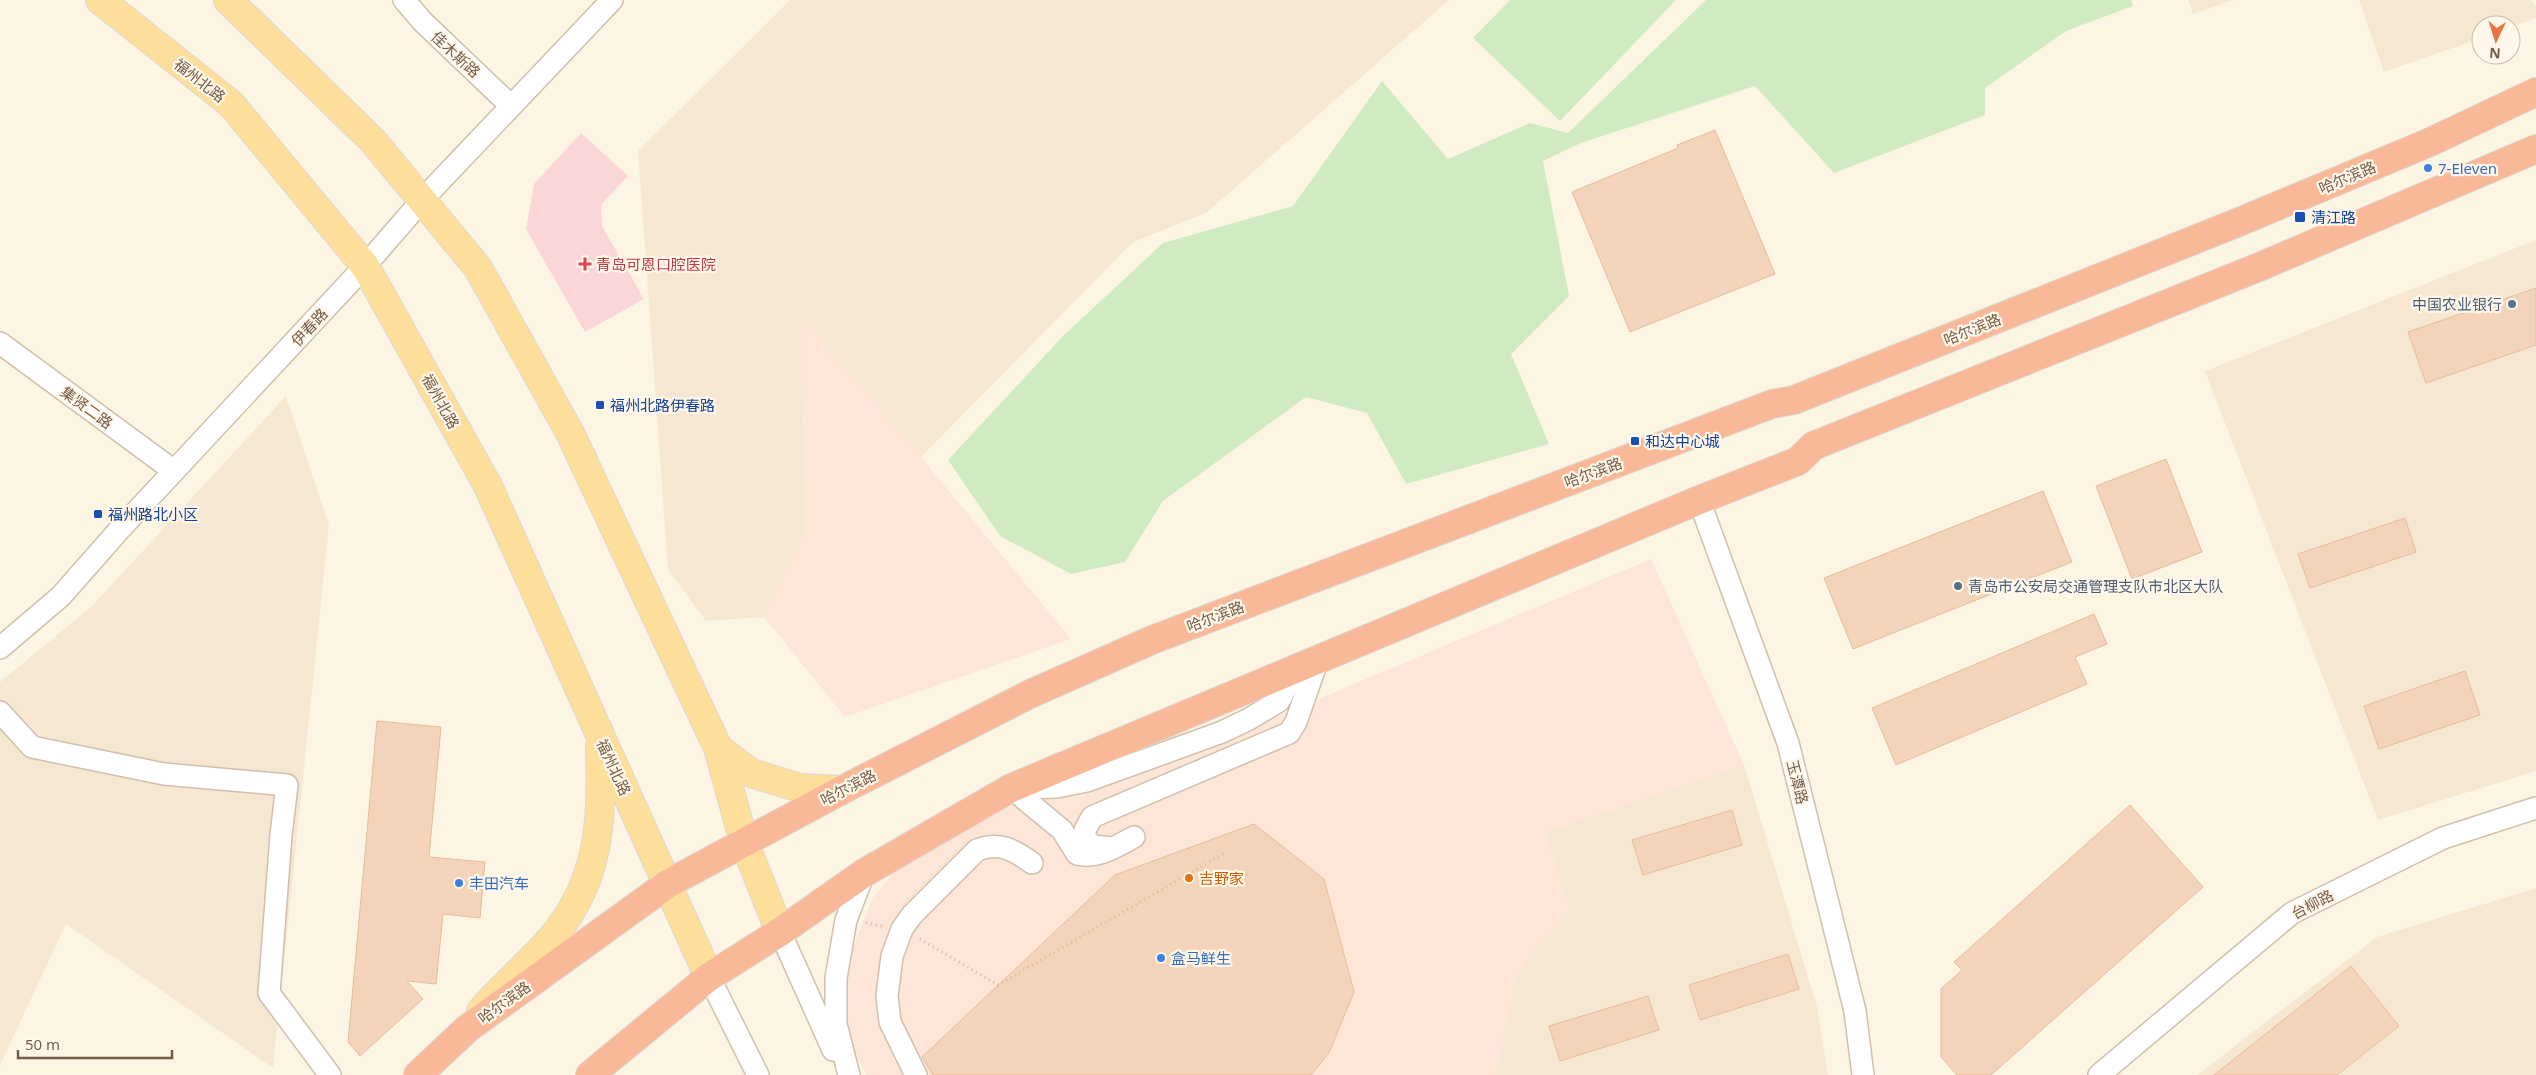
<svg xmlns="http://www.w3.org/2000/svg" width="2536" height="1075" font-family="'Noto Sans','Noto Sans SC',sans-serif">
<style>
.residential{fill:#f5e7d2}
.commercial{fill:#fde5d7}
.medical{fill:#fbd6d8}
.green{fill:#d0ebc1}
.building{fill:#f3d4ba;stroke:#e6bc9a}
.lines{fill:none;stroke-linecap:round;stroke-linejoin:round}
.minor-casing{stroke:#d1bfac;stroke-width:24}
.major-casing{stroke:#ded8d3;stroke-width:30}
.highway-casing{stroke:#ded8d3;stroke-width:30}
.path{stroke:#d8b89d;stroke-width:3;stroke-dasharray:1 4;stroke-linecap:butt}
.minor{stroke:#fff;stroke-width:21}
.major{stroke:#fdde9a;stroke-width:28}
.highway{stroke:#f9b898;stroke-width:28}
.shop-dot{fill:#3f7fe0;stroke:#fff8ea;stroke-width:2}
.transit-dot{fill:#1a4fb4;stroke:#fff8ea;stroke-width:2}
.health-dot{fill:#e0444e;stroke:#fff8ea;stroke-width:2}
.service-dot{fill:#5c6f8a;stroke:#fff8ea;stroke-width:2}
.food-dot{fill:#e8710a;stroke:#fff8ea;stroke-width:2}
.labels{text-anchor:middle;dominant-baseline:central;stroke-width:4.5;stroke-linejoin:round;paint-order:stroke}
.street-label{font-size:15px;fill:#765b48;stroke:#fff8ea}
.shop-label{font-size:15px;fill:#366cbe;stroke:#fff8ea;text-anchor:start}
.transit-label{font-size:15px;fill:#164399;stroke:#fff8ea;text-anchor:start}
.health-label{font-size:15px;fill:#be3a42;stroke:#fff8ea;text-anchor:start}
.service-label{font-size:15px;fill:#4e5e75;stroke:#fff8ea;text-anchor:end}
.food-label{font-size:15px;fill:#c56008;stroke:#fff8ea;text-anchor:start}
</style>
<rect width="100%" height="100%" fill="#fdf5e3"/>
<!-- residential -->
<path class="residential" d="M 790,0 L 1449,0 L 1206,213 L 1133,242 L 921,457 L 801,318 L 806,533 L 764,617 L 706,621 L 668,570 L 638,151 Z
M 2188,0 L 2233,0 L 2193,14 Z
M 2359,0 L 2531,0 L 2536,6 L 2536,18 L 2511,27 L 2511,25 L 2481,25 L 2481,38 L 2384,72 Z
M 2536,240 L 2536,771 L 2378,820 L 2205,371 Z
M 286,396 L 329,525 L 273,1068 L 66,924 L 0,1065 L 0,682 L 91,607 Z
M 1744,765 L 1817,1007 L 1828,1075 L 1495,1075 L 1516,973 L 1569,910 L 1545,832 Z
M 2536,888 L 2536,1075 L 2197,1075 L 2377,937 Z"/>
<!-- commercial -->
<path class="commercial" d="M 801,317 L 921,457 L 1071,639 L 845,717 L 764,617 L 806,533 Z
M 1651,559 L 1744,765 L 1545,832 L 1569,910 L 1516,973 L 1495,1075 L 866,1075 L 848,1039 L 844,971 L 872,899 L 904,859 L 995,802 L 1081,796 L 1297,708 Z"/>
<!-- medical -->
<path class="medical" d="M 581,133 L 628,176 L 601,205 L 602,226 L 644,299 L 585,332 L 526,229 L 534,184 Z"/>
<!-- green -->
<path class="green" d="M 1510,0 L 1676,0 L 1560,121 L 1473,38 Z
M 1706,0 L 2131,0 L 2133,6 L 2066,31 L 1985,88 L 1985,115 L 1834,173 L 1755,86 L 1581,143 L 1543,161 L 1569,296 L 1511,354 L 1549,444 L 1406,484 L 1367,413 L 1306,397 L 1163,501 L 1125,562 L 1071,574 L 1000,536 L 948,460 L 1063,336 L 1163,243 L 1293,206 L 1382,81 L 1448,159 L 1530,123 L 1568,133 Z"/>
<!-- building -->
<path class="building" d="M 1715,130 L 1775,274 L 1630,332 L 1572,192 L 1678,148 L 1677,145 Z
M 2536,288 L 2536,345 L 2426,383 L 2408,332 Z
M 2166,459 L 2202,552 L 2132,579 L 2096,486 Z
M 2043,491 L 2072,562 L 1853,649 L 1824,578 Z
M 2405,518 L 2416,552 L 2310,588 L 2298,554 Z
M 2094,614 L 2107,644 L 2075,657 L 2087,684 L 1896,765 L 1872,708 Z
M 2465,671 L 2480,715 L 2379,749 L 2364,706 Z
M 377,721 L 441,727 L 429,857 L 485,862 L 480,918 L 443,914 L 436,984 L 407,981 L 423,999 L 360,1056 L 348,1042 Z
M 2130,805 L 2203,887 L 1991,1075 L 1957,1075 L 1941,1057 L 1941,989 L 1962,970 L 1954,962 Z
M 1732,810 L 1742,845 L 1643,875 L 1632,840 Z
M 1254,824 L 1324,879 L 1354,992 L 1329,1053 L 1311,1075 L 933,1075 L 922,1057 L 1115,875 Z
M 1788,954 L 1799,989 L 1700,1020 L 1689,985 Z
M 2351,966 L 2399,1026 L 2337,1075 L 2214,1075 Z
M 1648,996 L 1659,1030 L 1560,1061 L 1549,1026 Z"/>
<g class="lines">
<defs>
<path id="minor" d="M 404,0 L 423,22 L 511,106
M 0,343 L 174,471
M 1699,500 L 1788,743 L 1855,1011 L 1863,1075
M 0,648 L 61,596 L 120,529 L 365,266 L 423,199 L 612,0
M 0,712 L 32,747 L 164,774 L 287,785 L 281,835 L 269,993 L 330,1075
M 1011,788 L 1062,830 L 1077,854 C 1098,859 1115,847 1134,837
M 1019,788 L 1057,787 L 1087,781 L 1222,732 L 1249,719 L 1279,701 L 1296,668
M 1112,848 L 1093,846 L 1085,839 L 1085,830 L 1092,817 L 1289,733 L 1296,722 L 1318,659
M 780,932 L 833,1050
M 709,977 L 758,1075
M 849,1075 L 836,1024 L 836,978 L 846,920 L 864,873
M 916,1075 L 890,1022 L 887,996 L 892,956 L 902,929 L 912,915 L 977,850 C 999,841 1014,850 1032,863
M 2099,1075 L 2292,913 L 2443,838 L 2536,808"/>
<path id="major" d="M 100,0 L 231,104 L 365,266 L 488,486 L 709,977
M 228,0 L 373,141 L 478,268 L 570,433 L 718,748 L 744,842 L 780,932
M 718,748 L 751,773 L 800,788 L 842,790
M 481,1011 C 503,986 528,965 550,940 C 601,881 602,821 600,747"/>
<path id="highway" d="M 418,1075 L 468,1028 L 669,883 L 842,790 L 1030,694 L 1152,640 L 1772,404 L 1794,400 L 2239,222 L 2428,143 L 2536,92
M 590,1075 L 709,977 L 780,932 L 864,873 L 1011,788 L 1699,500 L 1798,461 L 1813,446 L 2259,267 L 2536,149"/>
</defs>
<!-- minor casing -->
<use href="#minor" class="minor-casing"/>
<!-- major casing -->
<use href="#major" class="major-casing"/>
<!-- highway casing -->
<use href="#highway" class="highway-casing"/>
<!-- path -->
<path class="path" d="M 866,923 L 882,926
M 920,939 L 998,985 L 1226,852"/>
<!-- minor -->
<use href="#minor" class="minor"/>
<!-- major -->
<use href="#major" class="major"/>
<!-- highway -->
<use href="#highway" class="highway"/>
</g>
<!-- markers -->
<g class="shop-dot">
<circle cx="2428" cy="168" r="5"/>
<circle cx="459" cy="883" r="5"/>
<circle cx="1161" cy="958" r="5"/>
</g>
<g class="transit-dot">
<rect x="2294" y="211" width="12" height="12" rx="2.5"/>
<rect x="595" y="400" width="10" height="10" rx="2.5"/>
<rect x="1630" y="436" width="10" height="10" rx="2.5"/>
<rect x="93" y="509" width="10" height="10" rx="2.5"/>
</g>
<path class="health-dot" d="M582.5 256.5h5v5h5v5h-5v5h-5v-5h-5v-5h5z"/>
<g class="service-dot">
<circle cx="2512" cy="304" r="5"/>
<circle cx="1958" cy="586" r="5"/>
</g>
<circle class="food-dot" cx="1189" cy="878" r="5"/>
<g class="labels">
<!-- street labels -->
<g class="street-label">
<text transform="translate(456 54) rotate(43)">佳木斯路</text>
<text transform="translate(200 80) rotate(38)">福州北路</text>
<text transform="translate(2347 177) rotate(-23)">哈尔滨路</text>
<text transform="translate(309 327) rotate(-47)">伊春路</text>
<text transform="translate(1972 329) rotate(-22)">哈尔滨路</text>
<text transform="translate(441 401) rotate(61)">福州北路</text>
<text transform="translate(87 407) rotate(36)">集贤二路</text>
<text transform="translate(1593 472) rotate(-20)">哈尔滨路</text>
<text transform="translate(1215 616) rotate(-21)">哈尔滨路</text>
<text transform="translate(614 767) rotate(65)">福州北路</text>
<text transform="translate(1798 782) rotate(76)">玉潭路</text>
<text transform="translate(848 787) rotate(-27)">哈尔滨路</text>
<text transform="translate(2312 904) rotate(-28)">台柳路</text>
<text transform="translate(504 1002) rotate(-36)">哈尔滨路</text>
</g>
<!-- shop labels -->
<g class="shop-label">
<text x="2438" y="168">7-Eleven</text>
<text x="469" y="883">丰田汽车</text>
<text x="1171" y="958">盒马鲜生</text>
</g>
<!-- transit labels -->
<g class="transit-label">
<text x="2311" y="217">清江路</text>
<text x="610" y="405">福州北路伊春路</text>
<text x="1645" y="441">和达中心城</text>
<text x="108" y="514">福州路北小区</text>
</g>
<!-- health labels -->
<g class="health-label">
<text x="596" y="264">青岛可恩口腔医院</text>
</g>
<!-- service labels -->
<g class="service-label">
<text x="2502" y="304">中国农业银行</text>
<text x="1968" y="586" text-anchor="start">青岛市公安局交通管理支队市北区大队</text>
</g>
<!-- food labels -->
<g class="food-label">
<text x="1199" y="878">吉野家</text>
</g>
</g>
<!-- north arrow -->
<g transform="translate(2496 40) rotate(184)"><circle r="24" fill="#fff8ea" stroke="#c8b9a9"/>
<path d="M0-4L9 19L0 12L-9 19Z" fill="#ea7445"/>
<text y="-8" font-size="14" font-weight="bold" text-anchor="middle" fill="#765b48">N</text>
</g>
<!-- scale -->
<path d="M18 1050v8h154v-8" fill="none" stroke="#765b48" stroke-width="2.5"/>
<text x="25" y="1050" font-size="15" fill="#765b48" stroke="#fff8ea" stroke-width="4" paint-order="stroke">50 m</text>
</svg>
